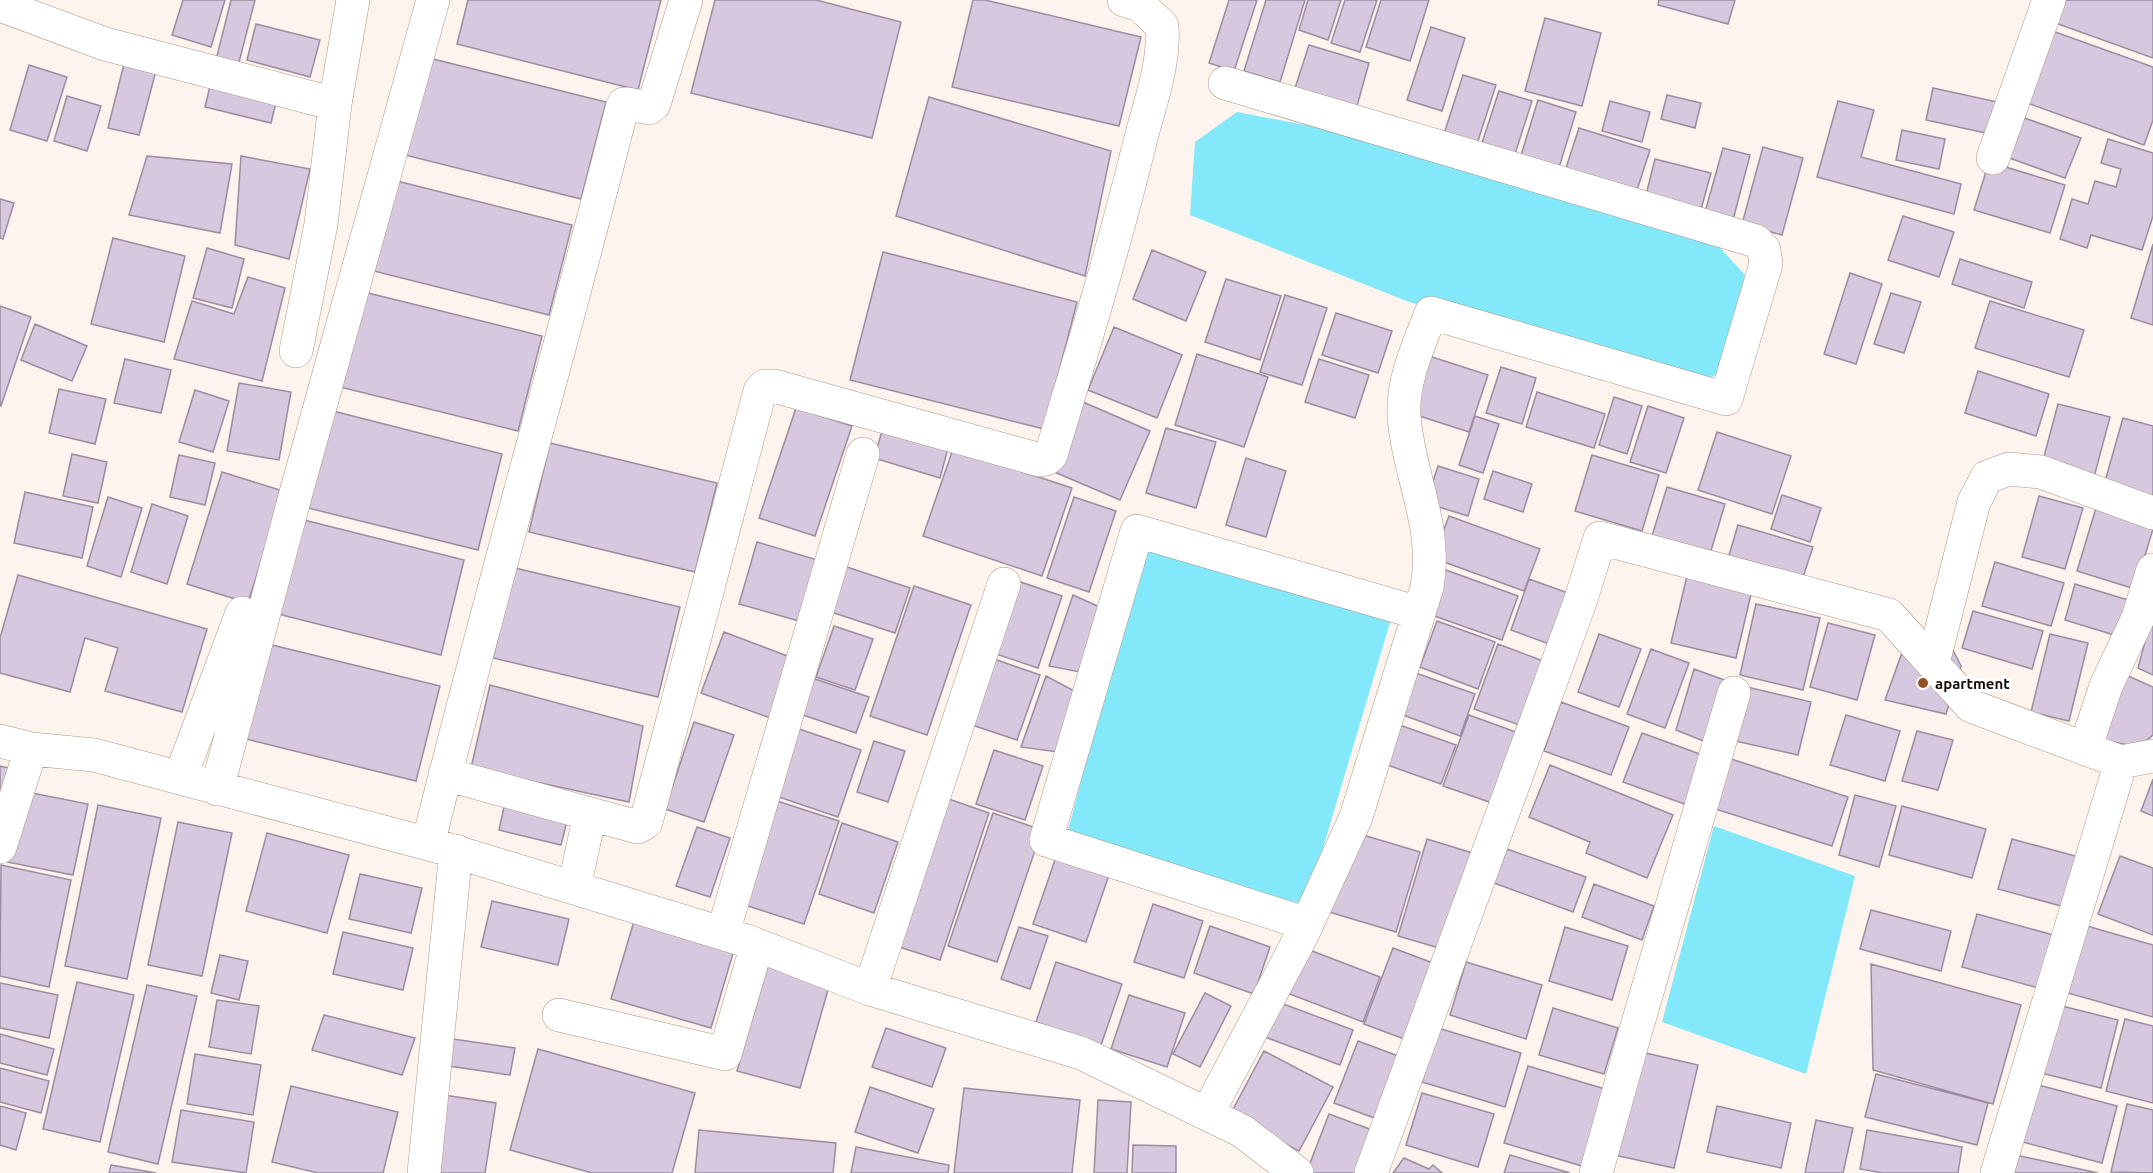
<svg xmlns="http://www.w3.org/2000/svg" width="2153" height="1173" font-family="Ubuntu,sans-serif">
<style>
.water{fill:#82e8fa}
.building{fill:#d6c8de;stroke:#9b8da1;stroke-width:1.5}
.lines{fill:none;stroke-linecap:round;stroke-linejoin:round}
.minor-casing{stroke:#aa9887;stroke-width:34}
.minor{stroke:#fff;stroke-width:33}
.poi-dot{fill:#955223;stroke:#fff;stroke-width:2}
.labels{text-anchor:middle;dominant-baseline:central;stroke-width:6;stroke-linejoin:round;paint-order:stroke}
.poi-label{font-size:15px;font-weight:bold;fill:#120b06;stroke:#fff;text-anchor:start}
</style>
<rect width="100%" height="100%" fill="#fdf4ed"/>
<!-- water -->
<path class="water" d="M 1237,112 L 1326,129 L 1713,240 L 1745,275 L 1720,373 L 1696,384 L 1409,302 L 1190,215 L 1195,142 Z
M 1145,538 L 1392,616 L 1306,905 L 1066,838 Z
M 1714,826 L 1855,876 L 1806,1074 L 1662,1022 Z"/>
<!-- building -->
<path class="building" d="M 183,0 L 225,0 L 211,47 L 172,35 Z
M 231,0 L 255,0 L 238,66 L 216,60 Z
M 468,0 L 661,0 L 638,90 L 457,44 Z
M 715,0 L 816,0 L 901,22 L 872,138 L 691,93 Z
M 973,0 L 985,0 L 1141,37 L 1119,126 L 952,87 Z
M 1229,0 L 1257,0 L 1234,71 L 1209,63 Z
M 1266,0 L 1305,0 L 1280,82 L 1244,71 Z
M 1308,0 L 1341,0 L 1328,40 L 1299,30 Z
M 1345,0 L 1377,0 L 1360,52 L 1331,43 Z
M 1381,0 L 1429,0 L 1410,61 L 1366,47 Z
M 1659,0 L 1735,0 L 1728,24 L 1658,5 Z
M 2058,0 L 2153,0 L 2153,58 L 2050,21 Z
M 1545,18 L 1601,33 L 1582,106 L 1525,91 Z
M 256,24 L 320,40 L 310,77 L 247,60 Z
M 1431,27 L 1465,38 L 1442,111 L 1407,100 Z
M 2044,28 L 2153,67 L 2153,120 L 2144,145 L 2019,100 Z
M 1309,45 L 1369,63 L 1357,106 L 1295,88 Z
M 429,58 L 606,102 L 581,199 L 405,155 Z
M 125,60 L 157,67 L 139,135 L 108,128 Z
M 29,65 L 67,77 L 47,141 L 10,130 Z
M 1463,75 L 1496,85 L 1475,150 L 1442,140 Z
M 211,82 L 277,98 L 271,123 L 205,107 Z
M 1933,88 L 2002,103 L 1995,135 L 1926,120 Z
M 1499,91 L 1532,101 L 1513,160 L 1480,149 Z
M 1667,95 L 1701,103 L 1695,128 L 1661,119 Z
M 67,96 L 101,106 L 87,151 L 54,141 Z
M 929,97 L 1111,151 L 1085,276 L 896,216 Z
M 1538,100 L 1576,112 L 1557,174 L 1519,162 Z
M 1610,101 L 1650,112 L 1642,142 L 1602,131 Z
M 1838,101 L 1874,110 L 1861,157 L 1961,184 L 1954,214 L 1817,177 Z
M 2016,115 L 2081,138 L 2065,178 L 2001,155 Z
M 1579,128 L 1650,150 L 1635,196 L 1564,174 Z
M 1902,130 L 1945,139 L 1939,169 L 1896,160 Z
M 2108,139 L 2153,153 L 2153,216 L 2142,250 L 2091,235 L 2087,248 L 2060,239 L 2072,199 L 2088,204 L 2095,181 L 2116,187 L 2121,169 L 2101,163 Z
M 1763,147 L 1803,158 L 1782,235 L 1742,224 Z
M 1723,148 L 1750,155 L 1733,220 L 1705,212 Z
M 147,156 L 232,164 L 220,233 L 129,215 Z
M 241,156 L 310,169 L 289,259 L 235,245 Z
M 1655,159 L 1711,173 L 1700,213 L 1645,199 Z
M 1989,162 L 2065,185 L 2050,233 L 1974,210 Z
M 389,179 L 572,225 L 549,315 L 366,269 Z
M 0,199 L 14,203 L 3,239 L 0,238 Z
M 1903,216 L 1954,232 L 1939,277 L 1888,260 Z
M 113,238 L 185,256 L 164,342 L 91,324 Z
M 2153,244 L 2153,325 L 2131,318 Z
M 207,248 L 244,259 L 232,308 L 193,298 Z
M 1152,250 L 1206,272 L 1186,321 L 1133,299 Z
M 883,252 L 1077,302 L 1044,429 L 850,380 Z
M 1960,259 L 2032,282 L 2024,308 L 1952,284 Z
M 1850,273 L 1882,284 L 1856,364 L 1824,354 Z
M 248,277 L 285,288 L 262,381 L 174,359 L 192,301 L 234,314 Z
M 1226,279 L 1281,296 L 1260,360 L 1205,342 Z
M 364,292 L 542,336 L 518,431 L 340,387 Z
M 1891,293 L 1921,302 L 1904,353 L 1874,344 Z
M 1285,295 L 1327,308 L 1302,385 L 1260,372 Z
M 1990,301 L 2084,330 L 2069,377 L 1975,348 Z
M 0,306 L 31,317 L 1,406 L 0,406 Z
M 1336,313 L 1392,331 L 1378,373 L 1322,355 Z
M 35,324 L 87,346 L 72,381 L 21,360 Z
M 1114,327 L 1182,355 L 1157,418 L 1088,390 Z
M 1197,354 L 1268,377 L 1244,447 L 1175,425 Z
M 1429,356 L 1488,375 L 1469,432 L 1410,413 Z
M 125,359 L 171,370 L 161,413 L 114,403 Z
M 1319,359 L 1369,375 L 1355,418 L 1305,402 Z
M 1501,367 L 1536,378 L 1522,424 L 1486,413 Z
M 1978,371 L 2049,394 L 2036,436 L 1965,413 Z
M 239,383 L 291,392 L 279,460 L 227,451 Z
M 59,389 L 106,399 L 95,444 L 49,433 Z
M 195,390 L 229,401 L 213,452 L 179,442 Z
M 1537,392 L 1605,414 L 1594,448 L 1526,427 Z
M 1614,397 L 1642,406 L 1627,454 L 1599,445 Z
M 1083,402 L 1150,431 L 1120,500 L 1052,471 Z
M 2058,404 L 2110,417 L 2094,477 L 2042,464 Z
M 1648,406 L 1684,418 L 1666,473 L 1630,462 Z
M 796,408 L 852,426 L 815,536 L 759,518 Z
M 333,411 L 502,454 L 478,550 L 308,508 Z
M 1475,416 L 1499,424 L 1483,473 L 1459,465 Z
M 2123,418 L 2153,426 L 2153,499 L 2104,485 Z
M 885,421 L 950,441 L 940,478 L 874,458 Z
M 1166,428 L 1216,442 L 1196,508 L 1146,493 Z
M 1717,432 L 1791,456 L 1772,514 L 1698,490 Z
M 550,443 L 717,483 L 695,572 L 529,532 Z
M 953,449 L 1072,488 L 1042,576 L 923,536 Z
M 72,454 L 107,462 L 98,503 L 63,496 Z
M 179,455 L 215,463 L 205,505 L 170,497 Z
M 1592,455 L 1659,475 L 1642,531 L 1575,511 Z
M 1246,458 L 1286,471 L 1266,537 L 1226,525 Z
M 1438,466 L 1479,479 L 1468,516 L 1426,503 Z
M 1493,471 L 1532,484 L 1523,512 L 1484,499 Z
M 222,472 L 283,491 L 248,603 L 187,584 Z
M 1667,487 L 1725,504 L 1710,554 L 1652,536 Z
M 25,492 L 93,507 L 82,558 L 14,543 Z
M 1782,495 L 1821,508 L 1810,542 L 1771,529 Z
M 2039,496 L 2083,508 L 2065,569 L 2022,557 Z
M 108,497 L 142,508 L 121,577 L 87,566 Z
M 1074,497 L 1116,511 L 1089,592 L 1047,578 Z
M 152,504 L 188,516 L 167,584 L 131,572 Z
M 2096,508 L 2153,529 L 2135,589 L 2077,571 Z
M 1449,516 L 1540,549 L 1524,591 L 1433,558 Z
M 296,518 L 464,560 L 441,655 L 270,612 Z
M 1738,525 L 1813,547 L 1801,583 L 1727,562 Z
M 757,542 L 824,562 L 806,623 L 739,604 Z
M 1995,562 L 2064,583 L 2051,626 L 1982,606 Z
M 844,566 L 910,588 L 895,633 L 828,611 Z
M 515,568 L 680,607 L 658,697 L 493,658 Z
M 1443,569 L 1518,596 L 1502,640 L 1426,613 Z
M 18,575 L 207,629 L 182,712 L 105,691 L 118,648 L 85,638 L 70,692 L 0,673 L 0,638 Z
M 1687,576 L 1752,590 L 1736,658 L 1671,643 Z
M 1529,579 L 1579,597 L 1560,648 L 1511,630 Z
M 1015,580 L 1062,596 L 1038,668 L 990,652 Z
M 2075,584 L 2135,602 L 2124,638 L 2065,620 Z
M 914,586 L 971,605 L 927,735 L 870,716 Z
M 1073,595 L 1104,609 L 1085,673 L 1049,666 Z
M 1756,604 L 1820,618 L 1803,690 L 1740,675 Z
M 1973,611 L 2043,631 L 2032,669 L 1962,648 Z
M 2152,615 L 2153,616 L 2153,675 L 2138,668 Z
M 1437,621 L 1495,642 L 1478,689 L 1420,667 Z
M 1828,623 L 1875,635 L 1857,700 L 1810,687 Z
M 1912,625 L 1947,638 L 1961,666 L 1946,714 L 1885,700 Z
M 834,626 L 873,639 L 855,690 L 816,677 Z
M 724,632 L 798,660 L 776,720 L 701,693 Z
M 1599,634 L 1641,649 L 1619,707 L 1578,692 Z
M 2050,634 L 2088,643 L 2069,721 L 2031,712 Z
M 1498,644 L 1554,665 L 1531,729 L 1474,709 Z
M 272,645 L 440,686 L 416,781 L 246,739 Z
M 1651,649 L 1689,663 L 1665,728 L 1627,714 Z
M 994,659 L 1040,675 L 1017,740 L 972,725 Z
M 1694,669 L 1730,682 L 1711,744 L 1676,730 Z
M 1410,671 L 1475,694 L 1460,736 L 1395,712 Z
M 2117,671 L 2153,687 L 2153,735 L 2138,747 L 2099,739 Z
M 1046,676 L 1080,694 L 1058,752 L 1021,747 Z
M 812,678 L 869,697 L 856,733 L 800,714 Z
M 490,685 L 643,726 L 629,802 L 471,768 Z
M 1747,687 L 1811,702 L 1798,755 L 1735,741 Z
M 1561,702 L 1629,727 L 1611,775 L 1544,751 Z
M 1469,715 L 1524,735 L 1498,805 L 1443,786 Z
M 1846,715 L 1900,731 L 1885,781 L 1830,765 Z
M 694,722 L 734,735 L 704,822 L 665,809 Z
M 1391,722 L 1456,745 L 1441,784 L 1376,761 Z
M 799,729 L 861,750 L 838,817 L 776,796 Z
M 1917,731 L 1953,740 L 1938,790 L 1902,781 Z
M 1642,733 L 1708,757 L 1690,806 L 1623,782 Z
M 874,741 L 905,751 L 888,802 L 857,792 Z
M 994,750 L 1043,766 L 1025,820 L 976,804 Z
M 1725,757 L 1848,797 L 1832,846 L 1709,807 Z
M 1550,765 L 1673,815 L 1647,878 L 1586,853 L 1590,842 L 1529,817 Z
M 0,766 L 13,769 L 0,817 Z
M 2153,779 L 2153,816 L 2141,811 Z
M 22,791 L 88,804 L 73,875 L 7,862 Z
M 1855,795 L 1896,806 L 1879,867 L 1839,855 Z
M 943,797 L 989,813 L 940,960 L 893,945 Z
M 506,798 L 569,813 L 561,845 L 499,830 Z
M 777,801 L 839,821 L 804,924 L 742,904 Z
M 98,805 L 161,818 L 127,979 L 65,966 Z
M 1902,806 L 1986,829 L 1972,878 L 1889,855 Z
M 993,813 L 1042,830 L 997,962 L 948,946 Z
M 178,822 L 232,833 L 202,976 L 148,965 Z
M 842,823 L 898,842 L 874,913 L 819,894 Z
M 697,827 L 730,838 L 710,897 L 676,886 Z
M 1353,832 L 1420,852 L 1396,932 L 1329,912 Z
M 267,833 L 349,855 L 327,933 L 246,911 Z
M 1427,839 L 1476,854 L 1446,950 L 1398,936 Z
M 2012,839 L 2079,857 L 2065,907 L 1998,889 Z
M 1507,849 L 1586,877 L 1573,912 L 1494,883 Z
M 1057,854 L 1110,872 L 1086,942 L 1033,924 Z
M 2120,856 L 2153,868 L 2153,935 L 2098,914 Z
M 1,865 L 71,880 L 49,987 L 0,976 Z
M 360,874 L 422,888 L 411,933 L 349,919 Z
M 1594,884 L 1654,906 L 1642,940 L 1582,917 Z
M 492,901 L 569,919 L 558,965 L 481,947 Z
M 1153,904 L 1203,921 L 1184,978 L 1134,962 Z
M 1871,910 L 1951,931 L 1941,971 L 1860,949 Z
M 1977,914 L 2057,936 L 2042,989 L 1962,967 Z
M 634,921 L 734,950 L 711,1028 L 611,999 Z
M 1210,926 L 1270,947 L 1254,994 L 1194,973 Z
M 2087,926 L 2153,945 L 2153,1017 L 2068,993 Z
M 1019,927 L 1048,936 L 1030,989 L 1001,979 Z
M 1565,927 L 1628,946 L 1612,1000 L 1549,981 Z
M 343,932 L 413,948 L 403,990 L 333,974 Z
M 1299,946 L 1380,977 L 1363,1022 L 1282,991 Z
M 1393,948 L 1433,963 L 1404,1039 L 1364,1024 Z
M 220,955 L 248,961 L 239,1000 L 211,993 Z
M 1056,962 L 1122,984 L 1101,1045 L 1036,1022 Z
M 1466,962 L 1542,985 L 1526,1039 L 1450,1015 Z
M 1871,964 L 2021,1005 L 1993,1104 L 1873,1070 Z
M 768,965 L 830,983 L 800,1088 L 737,1071 Z
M 77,982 L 134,995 L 100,1142 L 43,1129 Z
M 0,983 L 58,995 L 49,1038 L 0,1028 Z
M 147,985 L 197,996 L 158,1164 L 108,1152 Z
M 1205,993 L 1231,1006 L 1200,1067 L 1173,1054 Z
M 1129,995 L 1185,1013 L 1167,1067 L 1111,1049 Z
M 217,1000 L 259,1006 L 251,1054 L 209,1047 Z
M 1278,1002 L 1353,1030 L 1340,1065 L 1265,1037 Z
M 2054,1004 L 2118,1020 L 2101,1088 L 2037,1072 Z
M 1553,1008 L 1618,1028 L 1604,1074 L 1539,1055 Z
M 324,1015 L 415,1038 L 402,1075 L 312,1050 Z
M 2125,1019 L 2153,1026 L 2153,1103 L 2106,1091 Z
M 886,1028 L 946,1048 L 932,1087 L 872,1067 Z
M 1438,1028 L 1521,1053 L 1505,1107 L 1422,1082 Z
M 0,1034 L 54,1049 L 47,1075 L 0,1063 Z
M 453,1039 L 515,1048 L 510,1075 L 449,1066 Z
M 1358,1041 L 1401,1057 L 1377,1119 L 1334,1103 Z
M 538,1049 L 695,1093 L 672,1173 L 592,1173 L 510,1150 Z
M 1264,1051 L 1333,1087 L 1299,1151 L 1230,1115 Z
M 1637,1051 L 1698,1065 L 1674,1168 L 1614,1155 Z
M 195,1054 L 261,1065 L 253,1115 L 187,1104 Z
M 1528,1066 L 1605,1089 L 1582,1166 L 1504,1143 Z
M 0,1068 L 49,1081 L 41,1113 L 0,1102 Z
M 1876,1074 L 1988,1103 L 1977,1145 L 1865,1117 Z
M 2035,1084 L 2117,1106 L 2102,1163 L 2019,1141 Z
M 291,1086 L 398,1112 L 383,1173 L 318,1173 L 272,1162 Z
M 870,1087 L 934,1109 L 918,1153 L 855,1132 Z
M 964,1088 L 1080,1100 L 1072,1173 L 954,1173 Z
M 1422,1093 L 1494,1114 L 1478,1167 L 1406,1145 Z
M 444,1095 L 496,1103 L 485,1173 L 432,1173 Z
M 1098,1100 L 1131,1102 L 1127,1173 L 1094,1173 Z
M 2127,1104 L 2153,1110 L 2153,1173 L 2111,1172 Z
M 0,1106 L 26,1113 L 16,1150 L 0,1145 Z
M 1717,1106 L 1791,1123 L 1781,1168 L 1707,1152 Z
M 181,1110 L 254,1122 L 246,1173 L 172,1162 Z
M 1329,1114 L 1375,1131 L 1359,1173 L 1311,1173 L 1307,1171 Z
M 1816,1120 L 1853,1128 L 1843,1173 L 1805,1173 Z
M 699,1130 L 836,1143 L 833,1173 L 695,1173 Z
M 1867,1130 L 1962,1147 L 1958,1173 L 1883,1173 L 1860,1169 Z
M 1133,1145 L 1176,1146 L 1176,1173 L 1132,1173 Z
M 856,1147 L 949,1165 L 948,1173 L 851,1173 Z
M 2011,1154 L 2098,1173 L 2007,1173 Z
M 1510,1155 L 1570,1173 L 1504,1173 Z
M 1404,1158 L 1429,1169 L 1433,1165 L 1442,1173 L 1393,1173 Z
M 111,1165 L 156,1173 L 109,1173 Z"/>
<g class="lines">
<defs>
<path id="minor" d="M 0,5 L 105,44 L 335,104
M 1993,158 L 2049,0
M 296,351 L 321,224 L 335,104 L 353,0
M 1933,663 L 1974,502 L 1987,477 L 2009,469 L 2041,472 L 2153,513
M 0,741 L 31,749 L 94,755 L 440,847 L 744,940 L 870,989 L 1081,1053 L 1242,1131 L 1297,1173
M 2085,749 L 2106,686 L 2138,618 L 2153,570
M 445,774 L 590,814
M 180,778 L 242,613
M 217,789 L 296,493 L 433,0
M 428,844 C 489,597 560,354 622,108 L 624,104 L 627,104 L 649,108 L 654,104 L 686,0
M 0,847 L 31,749
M 574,888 L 590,814 L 638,827 L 646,822 L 760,391 L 765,386 L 774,386 L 1040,460 L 1046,459 L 1051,455 C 1082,351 1114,248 1140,142 C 1149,105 1165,65 1162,26 L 1140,5 L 1124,0
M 1307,924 L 1046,840 L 1137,531 L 1419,613
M 723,933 L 863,454
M 870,989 L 1004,584
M 559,1015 L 725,1054 L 757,945
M 1207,1114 L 1302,935 L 1356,817 L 1427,587 C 1438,525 1408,475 1404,415 C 1402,380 1419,345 1431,313 L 1726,399 L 1766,264 L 1764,250 L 1756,241 L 1225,83
M 424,1173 L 456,851
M 1371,1173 L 1580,602 L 1600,538 L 1889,615 L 1971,706 L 2121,762 L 2153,756
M 1596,1173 L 1633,1040 L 1734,693
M 1997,1173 L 2121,762"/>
</defs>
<!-- minor casing -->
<use href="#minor" class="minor-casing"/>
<!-- minor -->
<use href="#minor" class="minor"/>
</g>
<!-- markers -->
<circle class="poi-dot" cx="1923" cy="683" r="6"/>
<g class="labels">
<!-- poi labels -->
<g class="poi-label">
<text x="1935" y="683">apartment</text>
</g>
</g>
</svg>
